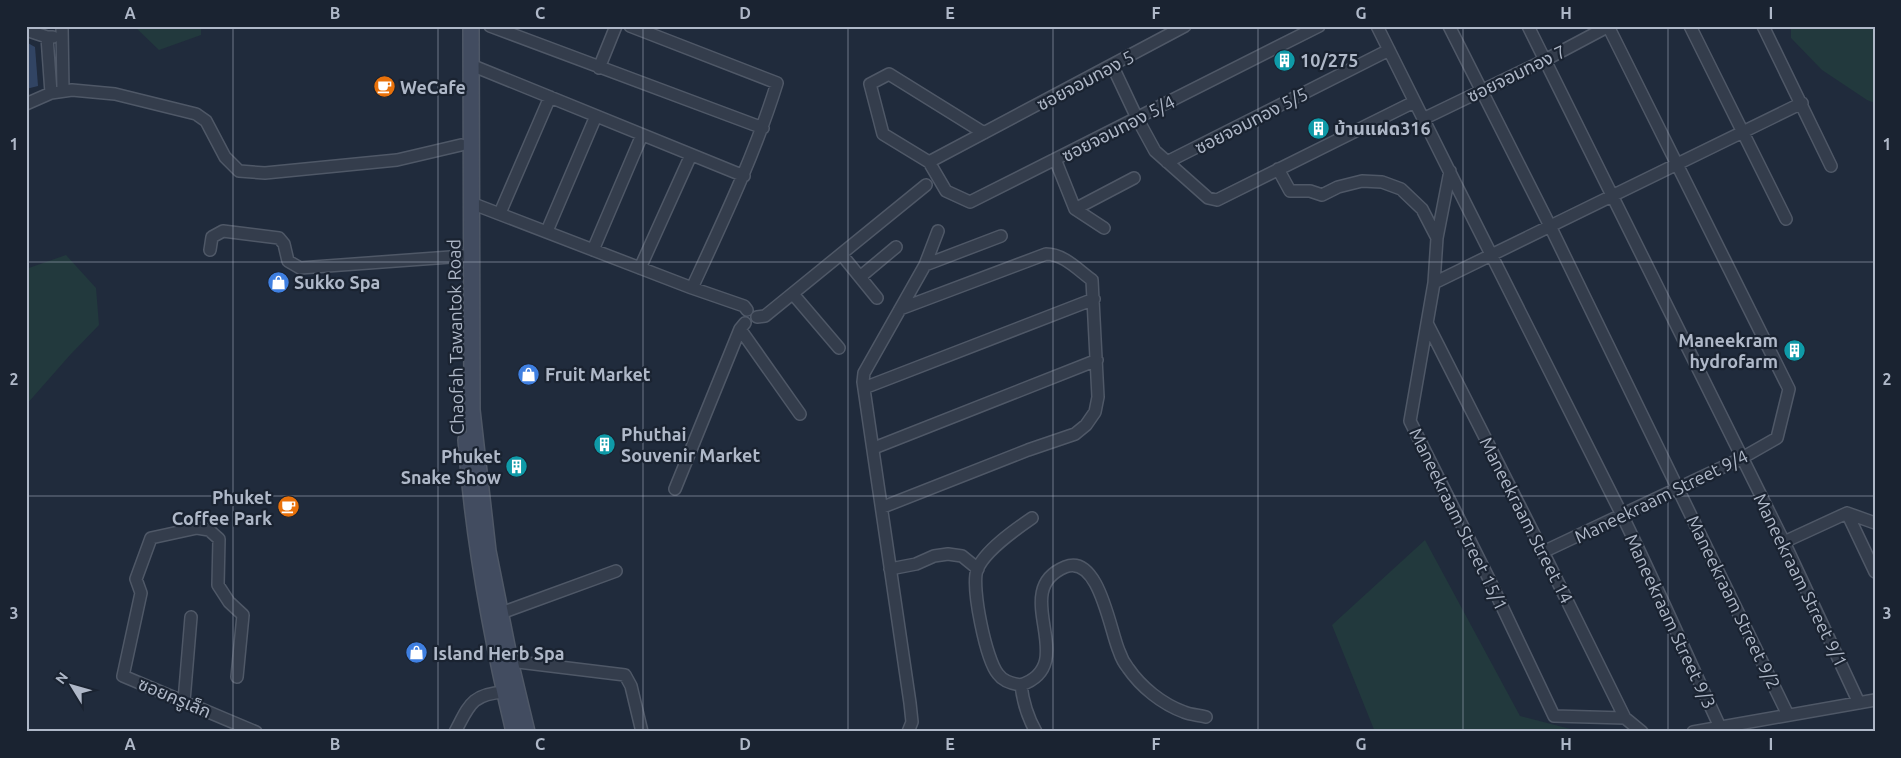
<svg xmlns="http://www.w3.org/2000/svg" width="1901" height="758" font-family="Ubuntu,'Noto Sans Thai',sans-serif">
<style>
.green{fill:#22393d}
.water{fill:#314463}
.lines{fill:none;stroke-linecap:round;stroke-linejoin:round}
.street-casing{stroke:#4f5867;stroke-width:14}
.secondary-casing{stroke:#4f5867;stroke-width:18}
.street{stroke:#343d4c;stroke-width:11}
.secondary{stroke:#424c60;stroke-width:15}
.grid{fill:none;stroke:#afb8c8;stroke-width:1;stroke-opacity:0.55}
.labels{text-anchor:middle;dominant-baseline:central;stroke-width:4.5;stroke-linejoin:round;paint-order:stroke}
.poi-label{font-size:18px;font-weight:bold;fill:#afb8c8;stroke:#1a2331;text-anchor:start}
.street-label{font-size:18px;fill:#afb8c8;stroke:#1a2331}
.neatline{fill:none;stroke:#afb8c8;stroke-width:2}
.grid-label{font-size:16px;text-anchor:middle;font-weight:bold;fill:#afb8c8}
</style>
<rect width="100%" height="100%" fill="#202b3c"/>
<!-- green -->
<path class="green" d="M 134,26 L 201,26 L 201,35 L 159,50 Z
M 1791,26 L 1875,26 L 1875,103 L 1867,100 L 1822,70 L 1791,38 Z
M 66,255 L 96,288 L 99,325 L 70,355 L 26,405 L 26,269 Z
M 1425,540 L 1520,716 L 1582,732 L 1375,732 L 1332,625 Z"/>
<!-- water -->
<path class="water" d="M 26,42 L 35,47 L 38,86 L 26,89 Z"/>
<g class="lines">
<defs>
<path id="street" d="M 62,26 L 63,90
M 490,26 L 763,128
M 630,26 L 777,83 C 755,154 723,221 692,288
M 1377,26 C 1457,189 1541,351 1621,513 C 1656,584 1687,656 1720,727
M 1449,26 L 1550,226 L 1788,715
M 1528,26 L 1784,542 L 1859,703
M 1690,26 L 1786,219
M 1763,26 L 1831,166
M 26,30 L 47,37 L 53,37
M 47,37 L 51,93
M 471,65 L 744,176
M 1112,65 L 1137,118 L 1155,151 L 1208,198 L 1217,200 L 1414,102
M 599,68 L 616,26
M 26,104 L 51,93 L 72,90 L 115,94 L 196,114 L 206,121 L 225,157 L 239,171 L 265,173 L 397,160 L 461,145
M 1423,119 L 1545,60 L 1609,26
M 1055,159 L 1075,209 L 1104,228
M 929,162 L 946,191 L 970,202 L 1319,26
M 929,162 L 1185,26
M 929,162 L 883,134 L 870,84 L 889,74 L 984,133
M 1167,162 L 1389,50
M 1278,169 L 1290,191 L 1310,191 L 1322,195 L 1338,187 L 1362,181 L 1382,182 L 1401,189 L 1422,209 L 1437,238 L 1434,283 L 1410,421 L 1489,579 L 1554,716 L 1625,718 L 1642,732
M 471,203 L 692,288 L 744,306 L 747,310
M 1075,209 L 1134,178
M 500,213 L 550,97
M 547,231 L 596,116
M 1437,238 L 1450,171
M 210,250 L 212,237 L 223,231 L 279,238 L 284,244 L 288,261 L 300,268 L 464,256
M 593,250 L 642,135
M 842,255 L 877,298
M 925,265 L 1001,236
M 640,268 L 691,155
M 860,277 L 896,247
M 1434,283 L 1802,103
M 793,294 L 839,348
M 757,317 L 765,316 L 926,185
M 1427,323 L 1543,552 L 1625,718
M 740,329 L 800,414
M 864,388 L 1094,299
M 874,448 L 1097,360
M 675,489 L 740,329 L 745,323
M 883,507 L 1028,450 L 1075,434 L 1086,425 L 1095,412 L 1098,397 L 1092,280 C 1078,270 1064,254 1046,254 L 900,309
M 1847,513 L 1875,572
M 1032,518 C 1016,529 984,551 977,570 C 971,587 986,660 998,674 C 1003,681 1013,684 1021,685 C 1082,664 1007,591 1065,567 C 1099,553 1110,631 1119,651 C 1121,657 1124,663 1128,668 C 1141,687 1162,704 1184,712 C 1191,715 1199,715 1206,717
M 1784,542 L 1847,513 L 1875,523
M 1543,552 L 1742,458 L 1777,438 L 1789,389 L 1608,26
M 890,569 L 916,564 L 934,556 L 948,554 L 962,556 L 978,569
M 493,616 L 616,571
M 503,663 L 510,661 L 625,675 L 631,686 L 642,732
M 237,677 L 243,615 L 229,602 L 218,585 L 219,539 L 209,530 L 197,528 L 151,538 L 136,579 L 141,593 L 123,676 L 256,732
M 1021,685 C 1023,703 1027,716 1036,732
M 184,701 L 191,617
M 455,732 C 469,706 471,694 504,692
M 908,732 L 912,722 L 910,703 L 863,382 L 864,373 L 925,265 L 938,231
M 1693,732 L 1875,700"/>
<path id="secondary" d="M 471,26 L 472,410 L 488,551 L 510,661 L 527,732
M 466,440 C 473,539 491,636 514,732"/>
</defs>
<!-- street casing -->
<use href="#street" class="street-casing"/>
<!-- secondary casing -->
<use href="#secondary" class="secondary-casing"/>
<!-- street -->
<use href="#street" class="street"/>
<!-- secondary -->
<use href="#secondary" class="secondary"/>
</g>
<!-- grid -->
<path class="grid" d="M 233,26 L 233,732M 438,26 L 438,732M 643,26 L 643,732M 848,26 L 848,732M 1053,26 L 1053,732M 1258,26 L 1258,732M 1463,26 L 1463,732M 1668,26 L 1668,732M 26,262 L 1875,262M 26,496 L 1875,496"/>
<!-- icons -->
<defs>
<symbol id="building-disc" viewBox="-11 -11 22 22"><circle r="9.5" fill="#0f9aa8" stroke="#1a2331"/><path d="M-4-6H4V6H1V3H-1V6H-4ZM-2.5-4.3h1.7v1.8h-1.7ZM.8-4.3h1.7v1.8H.8ZM-2.5-1h1.7V.8h-1.7ZM.8-1h1.7V.8H.8Z" fill="#fff"/></symbol>
<symbol id="cafe-disc" viewBox="-11 -11 22 22"><circle r="9.5" fill="#e8710a" stroke="#1a2331"/><path d="M-5.5-4.5H6V0H3Q3 3.5 0 3.5H-2.5Q-5.5 3.5-5.5 0ZM3-3.2v2h1.7v-2ZM-6 4.5H4V6H-6Z" fill="#fff"/></symbol>
<symbol id="shop-disc" viewBox="-11 -11 22 22"><circle r="9.5" fill="#3f7fe0" stroke="#1a2331"/><path d="M-5-2.5h2.3a2.7 3.5 0 0 1 5.4 0H5L5.5 6h-11ZM-1.5-2.5h3a1.5 2.3 0 0 0-3 0Z" fill="#fff"/></symbol>
</defs>
<g fill-rule="evenodd">
<use href="#building-disc" x="1272" y="48" width="25" height="25"/>
<use href="#cafe-disc" x="372" y="74" width="25" height="25"/>
<use href="#building-disc" x="1306" y="116" width="25" height="25"/>
<use href="#shop-disc" x="266" y="270" width="25" height="25"/>
<use href="#building-disc" x="1782" y="338" width="25" height="25"/>
<use href="#shop-disc" x="516" y="362" width="25" height="25"/>
<use href="#building-disc" x="592" y="432" width="25" height="25"/>
<use href="#building-disc" x="504" y="454" width="25" height="25"/>
<use href="#cafe-disc" x="276" y="494" width="25" height="25"/>
<use href="#shop-disc" x="404" y="640" width="25" height="25"/>
</g>
<g class="labels">
<!-- poi labels -->
<g class="poi-label">
<text x="1300" y="60">10/275</text>
<text x="400" y="87">WeCafe</text>
<text x="1334" y="128">บ้านแฝด316</text>
<text x="294" y="282">Sukko Spa</text>
<text x="1778" y="340" text-anchor="end">Maneekram<tspan x="1778" dy="21">hydrofarm</tspan></text>
<text x="545" y="374">Fruit Market</text>
<text x="621" y="434">Phuthai<tspan x="621" dy="21">Souvenir Market</tspan></text>
<text x="501" y="456" text-anchor="end">Phuket<tspan x="501" dy="21">Snake Show</tspan></text>
<text x="272" y="497" text-anchor="end">Phuket<tspan x="272" dy="21">Coffee Park</tspan></text>
<text x="433" y="653">Island Herb Spa</text>
</g>
<!-- street labels -->
<g class="street-label">
<text transform="translate(1516 73) rotate(-26)">ซอยจอมทอง 7</text>
<text transform="translate(1085 80) rotate(-28)">ซอยจอมทอง 5</text>
<text transform="translate(1251 120) rotate(-27)">ซอยจอมทอง 5/5</text>
<text transform="translate(1118 128) rotate(-27)">ซอยจอมทอง 5/4</text>
<text transform="translate(455 337) rotate(-91)">Chaofah Tawantok Road</text>
<text transform="translate(1661 496) rotate(-26)">Maneekraam Street 9/4</text>
<text transform="translate(1459 519) rotate(64)">Maneekraam Street 15/1</text>
<text transform="translate(1527 520) rotate(63)">Maneekraam Street 14</text>
<text transform="translate(1801 580) rotate(64)">Maneekraam Street 9/1</text>
<text transform="translate(1734 602) rotate(64)">Maneekraam Street 9/2</text>
<text transform="translate(1671 621) rotate(65)">Maneekraam Street 9/3</text>
<text transform="translate(175 697) rotate(23)">ซอยครูเล็ก</text>
</g>
</g>
<!-- border -->
<rect width="1901" height="758" fill="none" stroke="#1a2331" stroke-width="55"/>
<!-- north arrow -->
<g transform="translate(72 686) rotate(307)" stroke="#1a2331" stroke-width="4" paint-order="stroke">
<path d="M0-4L9 19L0 12L-9 19Z" fill="#afb8c8"/>
<text y="-8" font-size="14" font-weight="bold" text-anchor="middle" fill="#afb8c8">N</text>
</g>
<rect x="28" y="28" width="1846" height="702" class="neatline"/>
<g class="grid-label">
<text x="130" y="19">A</text>
<text x="335" y="19">B</text>
<text x="540" y="19">C</text>
<text x="745" y="19">D</text>
<text x="950" y="19">E</text>
<text x="1156" y="19">F</text>
<text x="1361" y="19">G</text>
<text x="1566" y="19">H</text>
<text x="1771" y="19">I</text>
<text x="14" y="150">1</text>
<text x="1887" y="150">1</text>
<text x="14" y="385">2</text>
<text x="1887" y="385">2</text>
<text x="14" y="619">3</text>
<text x="1887" y="619">3</text>
<text x="130" y="750">A</text>
<text x="335" y="750">B</text>
<text x="540" y="750">C</text>
<text x="745" y="750">D</text>
<text x="950" y="750">E</text>
<text x="1156" y="750">F</text>
<text x="1361" y="750">G</text>
<text x="1566" y="750">H</text>
<text x="1771" y="750">I</text>
</g>
</svg>
